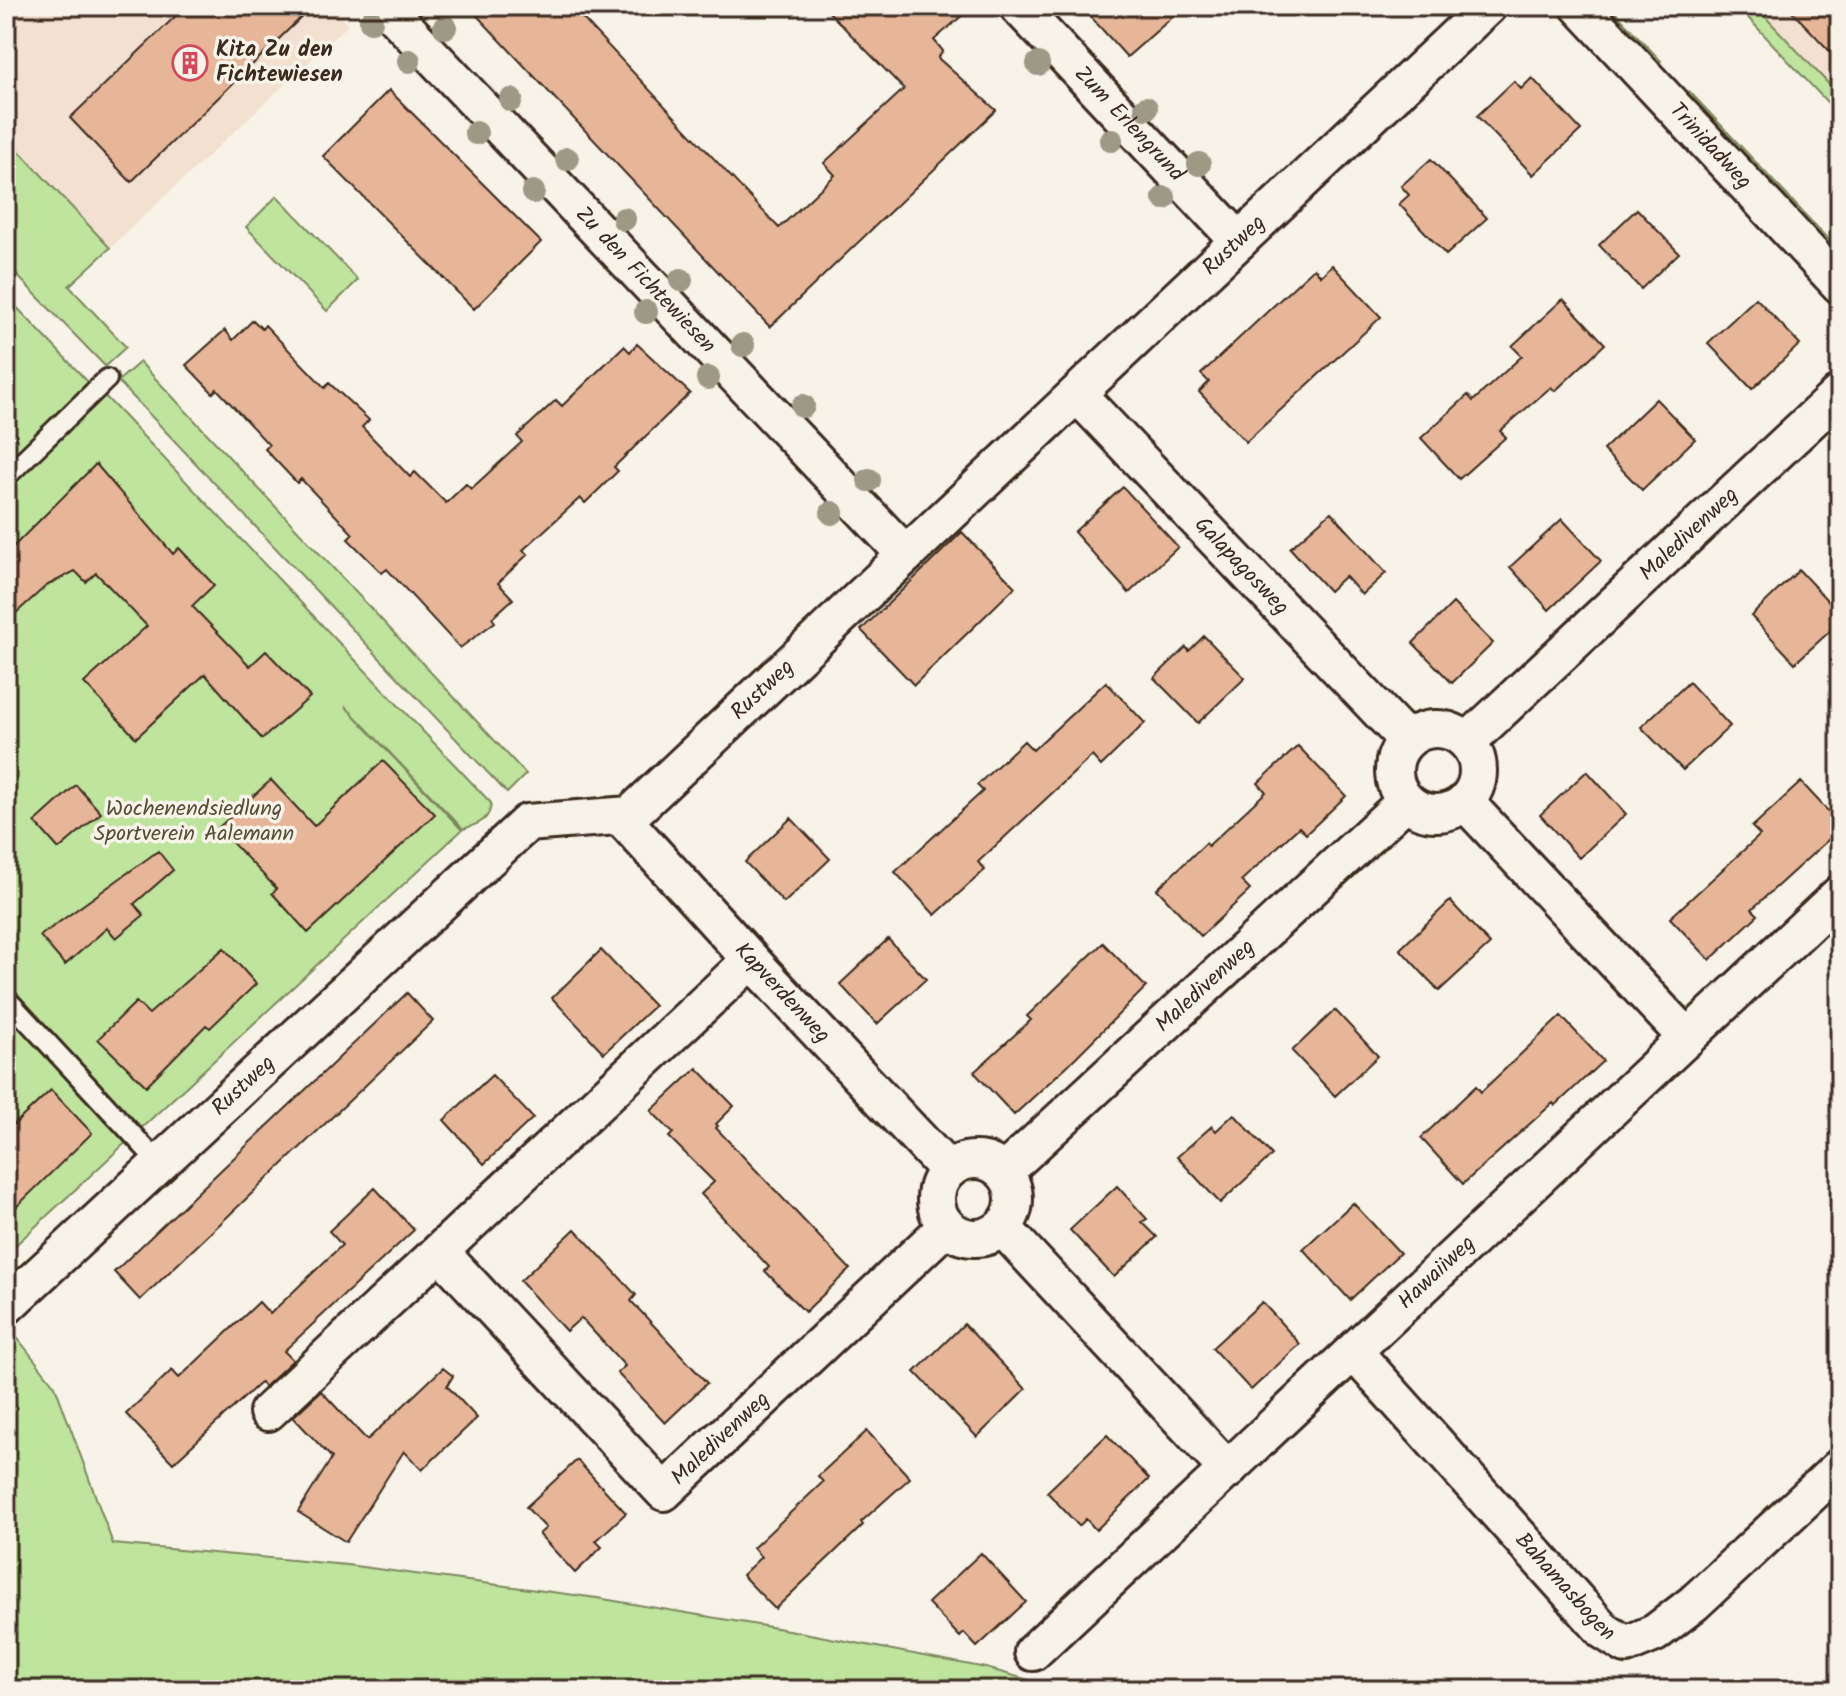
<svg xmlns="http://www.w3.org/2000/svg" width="1846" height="1696" font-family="Kalam,sans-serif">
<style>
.built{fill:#f2e1d0}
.green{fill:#bfe49e;stroke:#7d875e;stroke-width:2}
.building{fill:#e7b699;stroke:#3b2a1e;stroke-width:2}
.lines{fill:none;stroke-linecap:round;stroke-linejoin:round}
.lane-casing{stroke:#3b2a1e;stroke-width:24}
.street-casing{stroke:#3b2a1e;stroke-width:42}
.lane{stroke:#f7f3e8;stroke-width:18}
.street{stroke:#f7f3e8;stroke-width:36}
.tree{fill:#9e9987}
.labels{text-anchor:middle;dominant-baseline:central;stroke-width:7;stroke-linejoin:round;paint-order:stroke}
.poi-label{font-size:22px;font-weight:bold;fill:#3b2a1e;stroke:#f7f3e8;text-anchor:start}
.street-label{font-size:22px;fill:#3b2a1e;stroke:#f7f3e8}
.park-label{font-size:22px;fill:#554f38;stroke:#f7f3e8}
</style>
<rect width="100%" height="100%" fill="#f7f3e8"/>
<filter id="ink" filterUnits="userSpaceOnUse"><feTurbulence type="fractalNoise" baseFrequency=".0125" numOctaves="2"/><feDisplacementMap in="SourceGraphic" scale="16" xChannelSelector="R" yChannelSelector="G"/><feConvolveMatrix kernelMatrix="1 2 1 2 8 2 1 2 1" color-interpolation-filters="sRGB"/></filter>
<g filter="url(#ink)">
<!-- built -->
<path class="built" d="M 6,6 L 330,6 L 348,25 L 110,248 L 6,137 Z
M 1755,6 L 1840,6 L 1840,96 Z"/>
<!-- green -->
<path class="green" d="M 1601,6 L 1609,6 L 1661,61 L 1653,68 Z
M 1737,6 L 1755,6 L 1840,96 L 1840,116 Z
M 1689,91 L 1840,252 L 1840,268 L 1681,99 Z
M 6,137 L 110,248 L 69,286 L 126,347 L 105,366 L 6,264 Z
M 277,196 L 358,280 L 327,311 L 246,227 Z
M 6,296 L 88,382 L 64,406 L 74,418 L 102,393 L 491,803 C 490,821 478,824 463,829 L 345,706 L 462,830 L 6,1254 Z
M 140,362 L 526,774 L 507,793 L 118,381 Z
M 6,1319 L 12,1331 L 55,1386 L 113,1544 L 347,1565 L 597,1598 L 794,1631 L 986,1668 L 1065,1690 L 6,1690 Z"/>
<!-- building -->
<path class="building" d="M 186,6 L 313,6 L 131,182 L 70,118 Z
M 468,6 L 571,6 L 779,228 L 835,175 L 824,163 L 904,89 L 823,6 L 973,6 L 934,40 L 943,51 L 938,58 L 996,110 L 770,327 Z
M 1081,6 L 1185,6 L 1127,57 Z
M 1787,6 L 1840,6 L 1840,62 Z
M 1532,78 L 1581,130 L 1533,175 L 1477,116 L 1514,81 L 1521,89 Z
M 389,90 L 541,242 L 474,309 L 323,156 Z
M 1431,159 L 1487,218 L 1446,255 L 1399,204 L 1409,195 L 1401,186 Z
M 1637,209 L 1679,253 L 1641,289 L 1599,245 Z
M 1332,265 L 1381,317 L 1246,442 L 1199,392 L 1209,382 L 1201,374 L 1314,268 L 1321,276 Z
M 1756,298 L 1800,344 L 1752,389 L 1708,343 Z
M 1563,299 L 1605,344 L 1555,391 L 1551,387 L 1500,431 L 1506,437 L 1459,479 L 1421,438 L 1468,395 L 1473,401 L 1522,356 L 1512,346 Z
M 253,320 L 262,329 L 265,325 L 325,388 L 329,383 L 369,420 L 362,427 L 410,477 L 415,472 L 446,503 L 466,484 L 471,489 L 522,442 L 517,436 L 556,400 L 562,406 L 624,346 L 630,352 L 637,344 L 690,393 L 614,467 L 618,471 L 585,503 L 580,498 L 523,550 L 528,554 L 498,583 L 513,599 L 492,618 L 495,622 L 460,648 L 387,569 L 382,573 L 348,539 L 353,534 L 301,479 L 297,483 L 265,449 L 269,445 L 217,389 L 213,393 L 186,365 L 225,330 L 233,340 Z
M 1656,399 L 1695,439 L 1642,490 L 1603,450 Z
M 96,464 L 173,554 L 179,548 L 214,585 L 192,606 L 250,666 L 266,651 L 310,697 L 262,739 L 205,674 L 136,738 L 84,683 L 147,626 L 96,573 L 86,582 L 75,571 L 46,586 L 6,622 L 6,554 Z
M 1123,487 L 1178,547 L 1129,593 L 1074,532 Z
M 1331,512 L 1386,573 L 1362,595 L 1345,576 L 1329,591 L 1290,548 Z
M 1562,519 L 1601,561 L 1549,610 L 1510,567 Z
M 962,532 L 1015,587 L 914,685 L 861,630 Z
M 1799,570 L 1840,614 L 1840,622 L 1795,663 L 1751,616 Z
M 1453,603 L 1493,643 L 1452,683 L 1413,643 Z
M 1204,636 L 1245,678 L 1198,723 L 1154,678 L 1186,647 L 1189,651 Z
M 1106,682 L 1145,723 L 1101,766 L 1092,756 L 978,862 L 985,870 L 935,915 L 895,872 L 983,791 L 977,785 L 1024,741 L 1033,750 Z
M 1689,682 L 1730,726 L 1683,770 L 1641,727 Z
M 1298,746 L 1346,796 L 1306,834 L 1299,827 L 1241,881 L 1250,890 L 1201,936 L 1157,889 L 1206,843 L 1208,846 L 1266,792 L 1258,783 Z
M 383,761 L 435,814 L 308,933 L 272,893 L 277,889 L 218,828 L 271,780 L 314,826 Z
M 1587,771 L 1626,814 L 1579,858 L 1540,815 Z
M 1801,782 L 1840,824 L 1840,829 L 1752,909 L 1758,915 L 1710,960 L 1670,918 L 1760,835 L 1752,827 Z
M 76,785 L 101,813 L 59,849 L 35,822 Z
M 791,818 L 830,859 L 784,903 L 745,862 Z
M 158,851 L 173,870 L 134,904 L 144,915 L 116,938 L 107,928 L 65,965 L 40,936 Z
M 1450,901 L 1490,944 L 1439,991 L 1400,949 Z
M 888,939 L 926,979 L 877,1024 L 840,984 Z
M 1103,943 L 1146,987 L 1068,1065 L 1014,1115 L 974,1072 L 1031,1020 L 1027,1016 Z
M 224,948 L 256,984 L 210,1028 L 206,1025 L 146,1086 L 98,1039 L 136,1002 L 149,1014 Z
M 601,950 L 654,1006 L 604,1053 L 552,998 Z
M 407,993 L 433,1021 L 140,1300 L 114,1272 Z
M 1335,1010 L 1378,1056 L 1335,1096 L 1292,1051 Z
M 1561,1016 L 1603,1061 L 1555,1106 L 1553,1103 L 1463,1184 L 1421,1138 L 1476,1086 L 1481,1092 Z
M 697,1068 L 734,1106 L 716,1124 L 718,1126 L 716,1128 L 850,1269 L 805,1312 L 765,1271 L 769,1267 L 701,1194 L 714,1182 L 669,1137 L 673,1133 L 651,1111 Z
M 492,1075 L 533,1118 L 484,1164 L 444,1120 Z
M 51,1090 L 92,1133 L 6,1217 L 6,1132 Z
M 1234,1114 L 1272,1155 L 1220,1203 L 1177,1157 L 1212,1126 L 1216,1131 Z
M 1117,1186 L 1147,1219 L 1142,1222 L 1157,1237 L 1114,1277 L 1070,1230 Z
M 375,1188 L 414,1230 L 284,1351 L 293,1360 L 264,1387 L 261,1382 L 173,1463 L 126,1414 L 172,1370 L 179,1378 L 259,1302 L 270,1314 L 342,1245 L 329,1231 Z
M 1353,1203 L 1400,1253 L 1350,1300 L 1303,1249 Z
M 575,1229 L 636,1295 L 631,1301 L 707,1383 L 665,1423 L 617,1373 L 625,1366 L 581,1318 L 566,1331 L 520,1281 Z
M 1262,1302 L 1300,1344 L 1251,1390 L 1212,1348 Z
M 964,1324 L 1026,1389 L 977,1437 L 915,1372 Z
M 443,1368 L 453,1376 L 447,1386 L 477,1418 L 422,1470 L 404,1451 L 346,1542 L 298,1512 L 332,1458 L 293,1417 L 321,1391 L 367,1440 Z
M 867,1431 L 910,1478 L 861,1522 L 863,1525 L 775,1609 L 742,1575 L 761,1557 L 753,1548 L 823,1482 L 818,1476 Z
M 1107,1435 L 1149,1479 L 1096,1530 L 1086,1519 L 1079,1526 L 1047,1492 Z
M 577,1460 L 626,1513 L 596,1541 L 602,1547 L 575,1573 L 539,1534 L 546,1528 L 526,1507 Z
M 981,1553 L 1026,1602 L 977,1647 L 964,1633 L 960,1637 L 928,1603 Z"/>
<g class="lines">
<defs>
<path id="lane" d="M 6,477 L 107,379
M 6,998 L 160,1164"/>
<g id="street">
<path id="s1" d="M 385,6 L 906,555"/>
<path id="s2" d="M 1018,6 L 1239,241"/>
<path id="s3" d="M 1579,6 L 1840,285"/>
<path id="s4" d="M 1077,394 L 1407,740"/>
<circle cx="1436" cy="771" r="42"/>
<path id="s5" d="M 1467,742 L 1840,393"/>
<path d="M 1465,802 L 1687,1038"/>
<path id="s6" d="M 620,816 L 751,960 L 948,1170"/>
<circle cx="975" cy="1199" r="39"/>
<path id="s7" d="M 1004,1172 L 1406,801"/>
<path d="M 1003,1228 L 1228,1470"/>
<path id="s8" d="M 440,1252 L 664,1492 L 946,1227"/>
<path id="s9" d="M 6,1306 L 527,823 L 630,815 L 1488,6"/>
<path id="s10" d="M 1354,1352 L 1604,1631 L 1626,1645 L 1655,1633 L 1694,1603 L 1840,1467"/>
<path d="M 268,1412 L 751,960"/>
<path id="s11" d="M 1033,1652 L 1840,894"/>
</g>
</defs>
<!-- lane casing -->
<use href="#lane" class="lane-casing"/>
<!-- street casing -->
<use href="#street" class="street-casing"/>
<!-- lane -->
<use href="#lane" class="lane"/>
<!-- street -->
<use href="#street" class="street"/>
</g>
<!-- trees -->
<g class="tree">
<circle cx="371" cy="21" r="12"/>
<circle cx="445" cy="27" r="12"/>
<circle cx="409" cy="61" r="12"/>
<circle cx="1038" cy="64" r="12"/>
<circle cx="511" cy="100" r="12"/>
<circle cx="1146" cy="108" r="12"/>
<circle cx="476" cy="133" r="12"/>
<circle cx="1111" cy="140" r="12"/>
<circle cx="567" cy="159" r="12"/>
<circle cx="1199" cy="164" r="12"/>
<circle cx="533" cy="192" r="12"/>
<circle cx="1164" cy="198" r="12"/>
<circle cx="624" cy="219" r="12"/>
<circle cx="681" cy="280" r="12"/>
<circle cx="646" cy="312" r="12"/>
<circle cx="743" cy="345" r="12"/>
<circle cx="708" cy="378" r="12"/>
<circle cx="803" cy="406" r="12"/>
<circle cx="869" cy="480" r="12"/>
<circle cx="832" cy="513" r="12"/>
</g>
</g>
<!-- icons -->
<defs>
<symbol id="building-ring" viewBox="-11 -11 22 22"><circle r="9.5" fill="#f7f3e8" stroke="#d1495b" stroke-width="1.5"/><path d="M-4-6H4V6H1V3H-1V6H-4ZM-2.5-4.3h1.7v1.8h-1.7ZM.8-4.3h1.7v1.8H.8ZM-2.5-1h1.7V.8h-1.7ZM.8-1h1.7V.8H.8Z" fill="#d1495b"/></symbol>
</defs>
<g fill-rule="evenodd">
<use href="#building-ring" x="170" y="43" width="40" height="40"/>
</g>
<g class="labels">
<!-- poi labels -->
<g class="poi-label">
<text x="216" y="50">Kita Zu den<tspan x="216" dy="25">Fichtewiesen</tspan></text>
</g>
<!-- street labels -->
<g class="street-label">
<text stroke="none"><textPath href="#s2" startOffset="162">Zum Erlengrund</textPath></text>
<text stroke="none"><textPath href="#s3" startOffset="192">Trinidadweg</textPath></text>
<text stroke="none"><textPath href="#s9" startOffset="1644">Rustweg</textPath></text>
<text stroke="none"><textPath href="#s1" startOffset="378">Zu den Fichtewiesen</textPath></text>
<text stroke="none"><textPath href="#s5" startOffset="304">Maledivenweg</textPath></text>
<text stroke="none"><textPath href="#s4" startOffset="238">Galapagosweg</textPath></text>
<text stroke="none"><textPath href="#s9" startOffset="996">Rustweg</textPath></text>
<text stroke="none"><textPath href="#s7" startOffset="274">Maledivenweg</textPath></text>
<text stroke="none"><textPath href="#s6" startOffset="240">Kapverdenweg</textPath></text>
<text stroke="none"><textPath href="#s9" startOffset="324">Rustweg</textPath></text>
<text stroke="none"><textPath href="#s11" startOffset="554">Hawaiiweg</textPath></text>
<text stroke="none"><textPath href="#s8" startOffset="406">Maledivenweg</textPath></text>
<text stroke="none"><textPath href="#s10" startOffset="316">Bahamasbogen</textPath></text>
</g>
<!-- park labels -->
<g class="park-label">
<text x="194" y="809">Wochenendsiedlung<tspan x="194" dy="25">Sportverein Aalemann</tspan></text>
</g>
</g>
<!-- margin -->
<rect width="1846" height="1696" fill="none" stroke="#f7f3e8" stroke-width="32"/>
<rect x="16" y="16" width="1814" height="1664" fill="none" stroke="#3b2a1e" stroke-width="3" filter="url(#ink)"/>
</svg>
